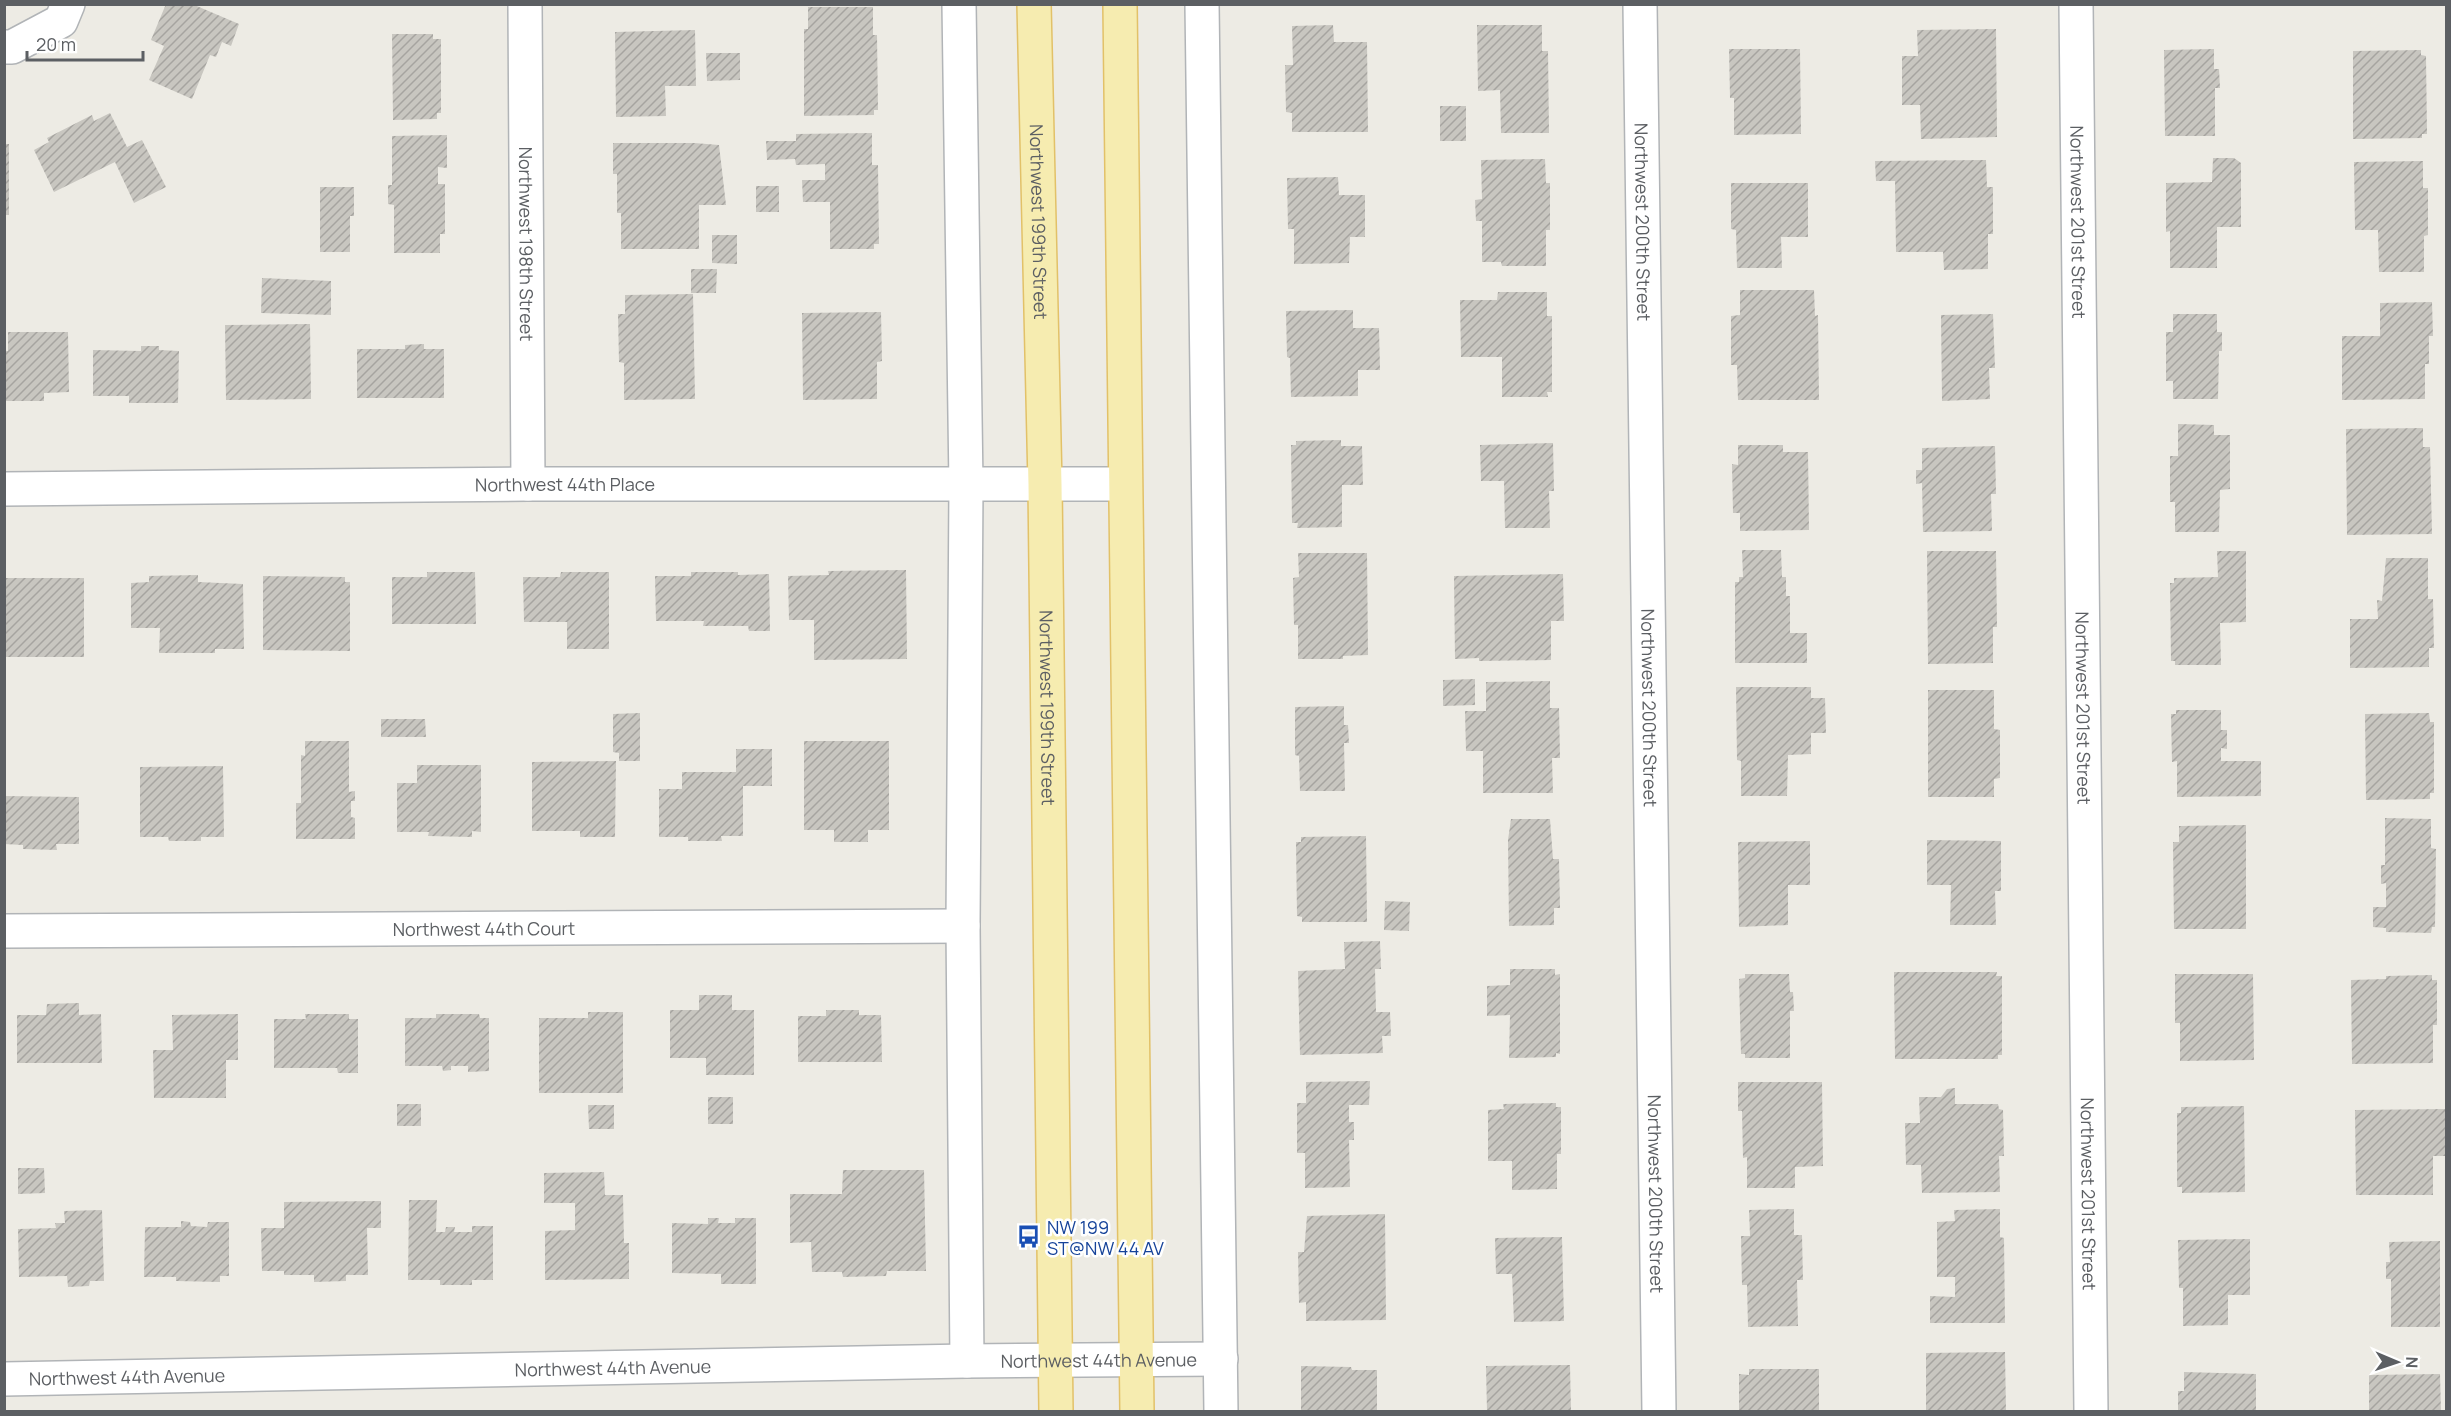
<svg xmlns="http://www.w3.org/2000/svg" width="2451" height="1416" font-family="Manrope,sans-serif">
<style>
.building{fill:url(#building-hatch)}
.lines{fill:none;stroke-linecap:round;stroke-linejoin:round}
.street-casing{stroke:#b1b4b7;stroke-width:36}
.primary-casing{stroke:#e2c168;stroke-width:36}
.street{stroke:#fff;stroke-width:33}
.primary{stroke:#f6ecb0;stroke-width:33}
.labels{text-anchor:middle;dominant-baseline:central;stroke-width:5;stroke-linejoin:round;paint-order:stroke}
.street-label{font-size:18px;fill:#5c5f63;stroke:#fff}
.transit-label{font-size:18px;fill:#164399;stroke:#fff;text-anchor:start}
</style>
<defs>
<pattern id="building-hatch" width="6" height="6" patternUnits="userSpaceOnUse" patternTransform="scale(1.5)"><rect width="6" height="6" fill="#c8c6c0"/><path d="M-1 1l2-2M0 6l6-6M5 7l2-2" fill="none" stroke="#a6a4a0"/></pattern>
</defs>
<rect width="100%" height="100%" fill="#edebe4"/>
<!-- building -->
<path class="building" d="M 166,4 L 192,4 L 239,24 L 231,46 L 222,42 L 216,57 L 210,55 L 192,99 L 149,80 L 164,46 L 151,40 Z
M 808,7 L 873,7 L 873,35 L 877,35 L 878,110 L 874,110 L 874,115 L 804,116 L 804,29 L 808,29 Z
M 1333,25 L 1334,42 L 1367,42 L 1368,132 L 1292,132 L 1292,113 L 1286,112 L 1285,65 L 1293,65 L 1292,26 Z
M 1477,25 L 1542,25 L 1542,51 L 1548,51 L 1549,133 L 1501,133 L 1500,90 L 1478,91 Z
M 1996,29 L 1997,137 L 1921,139 L 1920,105 L 1902,105 L 1902,56 L 1918,56 L 1917,30 Z
M 695,30 L 696,86 L 665,86 L 666,116 L 616,117 L 615,32 Z
M 392,34 L 433,34 L 433,39 L 441,39 L 441,113 L 437,113 L 437,119 L 393,120 Z
M 1729,49 L 1800,49 L 1801,134 L 1734,135 L 1734,98 L 1730,98 Z
M 2214,49 L 2214,69 L 2219,69 L 2220,88 L 2215,88 L 2215,136 L 2165,136 L 2164,50 Z
M 2421,50 L 2421,55 L 2426,56 L 2427,134 L 2422,134 L 2422,138 L 2353,139 L 2353,51 Z
M 706,53 L 740,53 L 740,80 L 707,81 Z
M 1440,106 L 1466,106 L 1466,141 L 1440,141 Z
M 110,113 L 127,147 L 142,140 L 166,187 L 134,203 L 115,162 L 54,192 L 34,150 L 49,142 L 47,138 L 92,115 L 94,121 Z
M 872,133 L 872,165 L 878,165 L 879,244 L 874,244 L 874,249 L 830,249 L 830,202 L 803,202 L 802,180 L 825,180 L 825,164 L 796,165 L 795,159 L 767,160 L 766,141 L 796,141 L 796,134 Z
M 447,135 L 447,168 L 438,167 L 438,184 L 445,184 L 445,234 L 440,234 L 440,253 L 394,253 L 394,205 L 388,204 L 388,185 L 392,185 L 392,136 Z
M 613,143 L 694,143 L 719,145 L 726,205 L 699,205 L 699,249 L 621,249 L 621,213 L 617,213 L 617,174 L 613,174 Z
M 4,144 L 9,144 L 9,215 L 4,215 Z
M 2213,158 L 2234,158 L 2241,163 L 2241,227 L 2217,227 L 2217,268 L 2170,268 L 2170,231 L 2166,232 L 2166,183 L 2212,182 Z
M 1545,159 L 1546,183 L 1550,183 L 1550,230 L 1546,230 L 1546,266 L 1502,266 L 1501,262 L 1482,262 L 1482,221 L 1476,221 L 1475,200 L 1482,199 L 1481,160 Z
M 1986,160 L 1987,187 L 1993,187 L 1993,234 L 1988,234 L 1988,269 L 1944,270 L 1943,252 L 1896,252 L 1895,181 L 1876,181 L 1875,161 Z
M 2423,161 L 2423,188 L 2428,188 L 2428,235 L 2424,236 L 2424,272 L 2379,272 L 2378,230 L 2355,230 L 2354,162 Z
M 1338,177 L 1339,195 L 1365,195 L 1365,237 L 1350,237 L 1349,263 L 1294,264 L 1294,229 L 1288,229 L 1287,178 Z
M 1731,183 L 1808,183 L 1808,237 L 1781,237 L 1782,268 L 1737,268 L 1736,230 L 1731,229 Z
M 756,186 L 779,186 L 779,212 L 756,212 Z
M 320,187 L 354,187 L 354,216 L 350,216 L 350,252 L 320,252 Z
M 712,235 L 737,235 L 737,264 L 712,263 Z
M 691,269 L 717,269 L 716,293 L 691,293 Z
M 262,278 L 331,281 L 331,315 L 261,313 Z
M 1740,290 L 1814,290 L 1815,316 L 1818,315 L 1819,400 L 1738,400 L 1737,365 L 1731,365 L 1731,316 L 1740,315 Z
M 1498,292 L 1547,292 L 1547,316 L 1552,316 L 1552,392 L 1547,392 L 1548,397 L 1502,397 L 1502,357 L 1461,357 L 1460,300 L 1497,300 Z
M 693,294 L 695,399 L 624,400 L 624,363 L 619,362 L 618,314 L 625,314 L 625,295 Z
M 2432,302 L 2433,336 L 2429,336 L 2429,364 L 2425,364 L 2425,399 L 2342,400 L 2342,336 L 2380,336 L 2380,303 Z
M 1353,310 L 1353,328 L 1379,328 L 1380,370 L 1358,370 L 1358,396 L 1291,397 L 1290,358 L 1287,357 L 1286,311 Z
M 881,312 L 882,361 L 877,362 L 877,399 L 803,400 L 802,313 Z
M 1993,314 L 1995,368 L 1989,368 L 1990,399 L 1942,401 L 1941,315 Z
M 2173,314 L 2217,314 L 2217,332 L 2222,332 L 2222,351 L 2219,351 L 2218,399 L 2173,399 L 2173,381 L 2166,381 L 2166,332 L 2173,332 Z
M 310,324 L 311,399 L 226,400 L 225,325 Z
M 8,332 L 68,332 L 69,392 L 44,393 L 44,401 L 4,401 L 4,351 L 8,351 Z
M 424,344 L 424,349 L 444,349 L 444,398 L 357,398 L 357,349 L 405,349 L 405,345 Z
M 141,346 L 159,346 L 159,350 L 179,351 L 178,403 L 129,403 L 129,396 L 93,396 L 93,350 L 141,351 Z
M 2178,424 L 2214,425 L 2214,435 L 2230,435 L 2230,489 L 2220,490 L 2219,532 L 2175,532 L 2175,502 L 2170,502 L 2170,456 L 2178,456 Z
M 2423,428 L 2423,447 L 2430,447 L 2432,534 L 2347,535 L 2346,429 Z
M 1341,440 L 1341,446 L 1362,446 L 1363,485 L 1342,485 L 1342,527 L 1297,528 L 1298,523 L 1292,523 L 1291,445 L 1296,445 L 1296,441 Z
M 1553,443 L 1554,491 L 1549,491 L 1550,528 L 1505,528 L 1504,481 L 1481,481 L 1480,445 Z
M 1738,445 L 1783,445 L 1783,452 L 1808,452 L 1809,530 L 1740,531 L 1740,513 L 1733,513 L 1732,464 L 1738,465 Z
M 1995,446 L 1996,494 L 1991,494 L 1992,531 L 1923,532 L 1922,483 L 1916,484 L 1916,470 L 1922,470 L 1922,448 Z
M 1742,550 L 1781,550 L 1782,577 L 1786,577 L 1786,596 L 1790,596 L 1790,633 L 1807,633 L 1807,663 L 1735,663 L 1735,582 L 1739,582 L 1739,577 L 1743,577 Z
M 1927,551 L 1996,551 L 1997,627 L 1993,627 L 1993,663 L 1928,664 Z
M 2217,551 L 2246,551 L 2246,622 L 2220,623 L 2221,665 L 2175,665 L 2175,661 L 2171,661 L 2170,583 L 2174,583 L 2174,578 L 2218,577 Z
M 1298,553 L 1367,553 L 1368,655 L 1343,656 L 1343,659 L 1298,659 L 1298,625 L 1294,625 L 1293,578 L 1299,577 Z
M 2386,558 L 2428,558 L 2428,599 L 2433,599 L 2434,648 L 2429,648 L 2429,667 L 2350,668 L 2350,619 L 2378,619 L 2377,600 L 2382,601 Z
M 906,570 L 907,659 L 814,660 L 814,620 L 789,620 L 788,576 L 829,575 L 828,571 Z
M 427,572 L 475,572 L 476,624 L 392,624 L 392,577 L 427,577 Z
M 561,572 L 609,572 L 609,649 L 567,649 L 567,622 L 524,622 L 523,577 L 560,577 Z
M 691,572 L 738,572 L 738,575 L 769,574 L 770,631 L 749,631 L 748,626 L 703,626 L 704,621 L 656,621 L 655,576 L 691,576 Z
M 1563,574 L 1564,621 L 1551,621 L 1551,660 L 1479,661 L 1479,658 L 1455,659 L 1454,576 Z
M 198,575 L 198,582 L 243,584 L 244,649 L 215,649 L 215,653 L 159,653 L 160,628 L 131,628 L 131,583 L 149,582 L 149,576 Z
M 263,576 L 345,577 L 345,582 L 350,582 L 350,651 L 263,650 Z
M 5,578 L 84,578 L 84,657 L 5,657 Z
M 1475,679 L 1475,705 L 1443,706 L 1443,680 Z
M 1550,681 L 1550,708 L 1559,708 L 1560,758 L 1552,758 L 1553,793 L 1483,793 L 1483,751 L 1466,751 L 1465,711 L 1486,711 L 1486,682 Z
M 1736,687 L 1811,687 L 1811,698 L 1825,698 L 1826,733 L 1811,733 L 1811,754 L 1788,755 L 1787,796 L 1741,796 L 1741,761 L 1737,760 Z
M 1928,690 L 1994,690 L 1994,729 L 2000,730 L 2000,778 L 1994,779 L 1994,797 L 1928,797 Z
M 1344,706 L 1344,725 L 1348,725 L 1349,743 L 1344,743 L 1345,791 L 1300,791 L 1299,756 L 1295,755 L 1295,707 Z
M 2176,710 L 2221,710 L 2221,730 L 2227,730 L 2227,749 L 2221,748 L 2221,761 L 2261,761 L 2261,796 L 2177,797 L 2177,761 L 2172,762 L 2171,714 L 2176,714 Z
M 640,713 L 640,761 L 619,761 L 619,753 L 613,752 L 613,714 Z
M 2429,713 L 2430,722 L 2434,722 L 2434,793 L 2430,793 L 2430,799 L 2366,800 L 2365,714 Z
M 381,719 L 425,719 L 426,737 L 381,737 Z
M 305,741 L 349,741 L 349,792 L 355,791 L 355,801 L 351,801 L 351,817 L 355,818 L 355,839 L 296,839 L 296,803 L 301,803 L 301,755 L 305,756 Z
M 804,741 L 889,741 L 889,830 L 868,830 L 868,842 L 834,842 L 834,830 L 804,830 Z
M 736,749 L 772,749 L 772,786 L 743,786 L 743,836 L 721,836 L 722,841 L 688,841 L 688,837 L 659,837 L 659,789 L 682,789 L 682,772 L 736,772 Z
M 616,761 L 615,837 L 580,837 L 580,831 L 532,831 L 532,762 Z
M 417,765 L 481,765 L 481,832 L 472,831 L 472,837 L 428,836 L 429,832 L 397,832 L 397,783 L 417,783 Z
M 223,766 L 224,837 L 201,837 L 201,841 L 169,841 L 168,837 L 140,837 L 140,767 Z
M 4,796 L 79,797 L 79,844 L 56,844 L 57,850 L 23,849 L 23,845 L 4,844 Z
M 2385,818 L 2431,819 L 2431,848 L 2436,849 L 2435,927 L 2432,927 L 2431,933 L 2386,932 L 2386,928 L 2373,927 L 2373,907 L 2386,907 L 2386,883 L 2381,884 L 2381,865 L 2385,865 Z
M 1511,819 L 1550,819 L 1553,859 L 1559,859 L 1560,908 L 1554,908 L 1554,925 L 1509,926 L 1508,840 Z
M 2246,825 L 2246,929 L 2174,929 L 2173,842 L 2179,842 L 2179,826 Z
M 1366,836 L 1367,922 L 1302,922 L 1302,917 L 1297,916 L 1296,842 L 1301,842 L 1301,837 Z
M 1927,840 L 2001,841 L 2001,891 L 1995,891 L 1996,925 L 1950,925 L 1951,885 L 1927,885 Z
M 1810,841 L 1810,885 L 1788,885 L 1788,925 L 1739,927 L 1738,842 Z
M 1385,901 L 1410,902 L 1409,931 L 1384,930 Z
M 1380,941 L 1381,969 L 1375,969 L 1376,1012 L 1390,1012 L 1391,1036 L 1382,1036 L 1383,1053 L 1300,1055 L 1298,971 L 1345,969 L 1344,942 Z
M 1510,969 L 1555,969 L 1555,975 L 1560,974 L 1560,1054 L 1556,1053 L 1556,1057 L 1509,1058 L 1510,1015 L 1487,1016 L 1487,986 L 1510,985 Z
M 1894,972 L 1997,972 L 1996,976 L 2002,976 L 2002,1055 L 1998,1055 L 1998,1059 L 1895,1059 Z
M 1745,974 L 1789,974 L 1790,992 L 1793,992 L 1794,1011 L 1790,1011 L 1790,1058 L 1745,1058 L 1745,1054 L 1741,1054 L 1739,979 L 1745,978 Z
M 2175,974 L 2253,974 L 2254,1060 L 2180,1061 L 2180,1023 L 2175,1023 Z
M 2432,975 L 2432,980 L 2437,980 L 2437,1025 L 2433,1025 L 2433,1063 L 2352,1064 L 2351,980 L 2386,979 L 2386,976 Z
M 699,995 L 732,995 L 732,1010 L 754,1010 L 754,1075 L 706,1075 L 706,1058 L 670,1058 L 670,1010 L 699,1010 Z
M 79,1003 L 79,1015 L 101,1014 L 102,1063 L 17,1063 L 17,1015 L 46,1015 L 47,1004 Z
M 826,1010 L 859,1010 L 859,1015 L 881,1015 L 882,1062 L 798,1062 L 798,1016 L 826,1016 Z
M 588,1012 L 623,1012 L 623,1093 L 539,1093 L 539,1018 L 588,1018 Z
M 238,1014 L 238,1060 L 226,1060 L 226,1098 L 154,1098 L 153,1050 L 173,1050 L 172,1015 Z
M 305,1014 L 349,1014 L 349,1019 L 358,1019 L 358,1073 L 338,1073 L 337,1068 L 274,1068 L 274,1019 L 306,1019 Z
M 436,1014 L 479,1014 L 480,1018 L 489,1018 L 489,1071 L 468,1072 L 468,1066 L 451,1066 L 451,1070 L 443,1071 L 442,1066 L 405,1066 L 405,1018 L 436,1018 Z
M 1370,1081 L 1369,1105 L 1349,1105 L 1349,1122 L 1354,1122 L 1354,1140 L 1349,1140 L 1350,1187 L 1305,1188 L 1305,1153 L 1297,1153 L 1297,1103 L 1306,1103 L 1306,1082 Z
M 1738,1082 L 1822,1082 L 1823,1166 L 1795,1167 L 1795,1188 L 1747,1188 L 1747,1157 L 1743,1158 L 1742,1111 L 1738,1111 Z
M 1955,1088 L 1955,1104 L 1998,1104 L 1999,1109 L 2003,1110 L 2004,1156 L 1999,1156 L 2000,1192 L 1922,1193 L 1921,1165 L 1906,1165 L 1905,1123 L 1920,1123 L 1919,1097 L 1941,1097 L 1947,1089 Z
M 708,1097 L 733,1097 L 733,1124 L 708,1124 Z
M 1556,1103 L 1556,1107 L 1561,1107 L 1561,1154 L 1557,1154 L 1557,1189 L 1512,1190 L 1512,1161 L 1488,1161 L 1488,1110 L 1504,1109 L 1503,1104 Z
M 397,1104 L 421,1104 L 421,1126 L 397,1126 Z
M 588,1105 L 614,1105 L 614,1129 L 589,1129 Z
M 2244,1106 L 2245,1192 L 2182,1193 L 2182,1187 L 2177,1187 L 2177,1113 L 2181,1113 L 2181,1107 Z
M 2446,1109 L 2446,1156 L 2433,1156 L 2433,1195 L 2356,1195 L 2355,1110 Z
M 18,1168 L 44,1168 L 45,1193 L 18,1194 Z
M 843,1170 L 924,1170 L 926,1271 L 887,1271 L 886,1276 L 843,1277 L 842,1272 L 812,1272 L 811,1242 L 790,1243 L 790,1194 L 842,1194 Z
M 604,1172 L 605,1195 L 623,1195 L 624,1243 L 629,1243 L 629,1279 L 545,1280 L 545,1231 L 575,1230 L 575,1203 L 544,1203 L 544,1173 Z
M 409,1200 L 437,1200 L 436,1232 L 445,1232 L 446,1227 L 455,1227 L 454,1232 L 472,1232 L 472,1226 L 493,1226 L 493,1280 L 472,1280 L 472,1285 L 440,1285 L 440,1280 L 408,1280 Z
M 381,1201 L 381,1228 L 367,1228 L 368,1275 L 346,1275 L 346,1281 L 314,1282 L 314,1275 L 284,1275 L 284,1271 L 262,1271 L 261,1228 L 284,1228 L 284,1202 Z
M 1794,1209 L 1794,1235 L 1802,1235 L 1803,1280 L 1797,1280 L 1798,1326 L 1748,1327 L 1747,1285 L 1742,1285 L 1741,1236 L 1750,1236 L 1749,1210 Z
M 2000,1209 L 2000,1237 L 2004,1238 L 2005,1323 L 1930,1323 L 1930,1296 L 1955,1297 L 1955,1277 L 1937,1277 L 1937,1222 L 1955,1221 L 1954,1210 Z
M 102,1210 L 104,1281 L 90,1281 L 89,1286 L 68,1287 L 67,1276 L 19,1277 L 18,1229 L 56,1228 L 55,1223 L 65,1223 L 64,1211 Z
M 1385,1214 L 1386,1320 L 1306,1321 L 1306,1302 L 1299,1303 L 1298,1252 L 1304,1252 L 1307,1216 Z
M 708,1218 L 719,1218 L 718,1223 L 735,1223 L 735,1218 L 756,1218 L 756,1284 L 721,1284 L 721,1274 L 672,1273 L 672,1223 L 708,1224 Z
M 181,1221 L 190,1222 L 191,1226 L 207,1227 L 208,1222 L 229,1222 L 229,1276 L 220,1276 L 220,1282 L 176,1281 L 176,1277 L 144,1277 L 145,1227 L 181,1227 Z
M 1562,1237 L 1564,1321 L 1514,1322 L 1512,1274 L 1496,1274 L 1495,1238 Z
M 2250,1239 L 2250,1295 L 2228,1295 L 2228,1325 L 2183,1326 L 2183,1288 L 2179,1288 L 2178,1240 Z
M 2440,1241 L 2440,1327 L 2391,1327 L 2391,1279 L 2386,1279 L 2386,1262 L 2390,1262 L 2389,1242 Z
M 2005,1352 L 2006,1412 L 1926,1412 L 1926,1353 Z
M 1570,1365 L 1571,1412 L 1487,1412 L 1486,1366 Z
M 1301,1366 L 1351,1367 L 1352,1370 L 1377,1370 L 1377,1412 L 1301,1412 Z
M 1749,1369 L 1819,1369 L 1819,1412 L 1739,1412 L 1739,1374 L 1749,1375 Z
M 2184,1372 L 2256,1374 L 2256,1412 L 2178,1412 L 2178,1391 L 2184,1391 Z
M 2440,1374 L 2441,1412 L 2369,1412 L 2369,1375 Z"/>
<g class="lines">
<defs>
<g id="street">
<path id="s1" d="M 525,4 L 528,484"/>
<path d="M 959,4 L 966,485 L 963,926 L 967,1361"/>
<path d="M 1202,4 L 1221,1412"/>
<path id="s2" d="M 1640,4 L 1659,1412"/>
<path id="s3" d="M 2076,4 L 2091,1412"/>
<path d="M 4,47 L 12,47 L 61,21 L 68,4"/>
<path id="s4" d="M 4,489 L 528,484 L 1125,484"/>
<path id="s5" d="M 4,931 L 963,926"/>
<path id="s6" d="M 4,1379 L 967,1361 L 1221,1359"/>
</g>
<g id="primary">
<path id="s7" d="M 1034,4 L 1045,484 L 1056,1412"/>
<path d="M 1120,4 L 1137,1412"/>
</g>
</defs>
<!-- street casing -->
<use href="#street" class="street-casing"/>
<!-- primary casing -->
<use href="#primary" class="primary-casing"/>
<!-- street -->
<use href="#street" class="street"/>
<!-- primary -->
<use href="#primary" class="primary"/>
</g>
<!-- icons -->
<defs>
<symbol id="bus-bare" viewBox="-9 -9 18 18"><path d="M-5-6H5V4H4V6H2V4H-2V6H-4V4H-5ZM-3.5-4V0h7V-4ZM-3.5 1.2v1.5H-2V1.2ZM2 1.2v1.5H3.5V1.2Z" fill="#1a4fb4" stroke="#fff" stroke-width="2.5" paint-order="stroke"/></symbol>
</defs>
<g fill-rule="evenodd">
<use href="#bus-bare" x="1012" y="1220" width="33" height="33"/>
</g>
<g class="labels">
<!-- street labels -->
<g class="street-label">
<text stroke="none"><textPath href="#s7" startOffset="218">Northwest 199th Street</textPath></text>
<text stroke="none"><textPath href="#s2" startOffset="218">Northwest 200th Street</textPath></text>
<text stroke="none"><textPath href="#s3" startOffset="218">Northwest 201st Street</textPath></text>
<text stroke="none"><textPath href="#s1" startOffset="240">Northwest 198th Street</textPath></text>
<text stroke="none"><textPath href="#s4" startOffset="561">Northwest 44th Place</textPath></text>
<text stroke="none"><textPath href="#s7" startOffset="704">Northwest 199th Street</textPath></text>
<text stroke="none"><textPath href="#s2" startOffset="704">Northwest 200th Street</textPath></text>
<text stroke="none"><textPath href="#s3" startOffset="704">Northwest 201st Street</textPath></text>
<text stroke="none"><textPath href="#s5" startOffset="480">Northwest 44th Court</textPath></text>
<text stroke="none"><textPath href="#s2" startOffset="1190">Northwest 200th Street</textPath></text>
<text stroke="none"><textPath href="#s3" startOffset="1190">Northwest 201st Street</textPath></text>
<text stroke="none"><textPath href="#s6" startOffset="1095">Northwest 44th Avenue</textPath></text>
<text stroke="none"><textPath href="#s6" startOffset="609">Northwest 44th Avenue</textPath></text>
<text stroke="none"><textPath href="#s6" startOffset="123">Northwest 44th Avenue</textPath></text>
</g>
<!-- transit labels -->
<g class="transit-label">
<text x="1047" y="1227">NW 199<tspan x="1047" dy="21">ST@NW 44 AV</tspan></text>
</g>
</g>
<!-- border -->
<rect width="2451" height="1416" fill="none" stroke="#5c5f63" stroke-width="12"/>
<!-- north arrow -->
<g transform="translate(2397 1362) rotate(92)" stroke="#ffffff" stroke-width="4.5" paint-order="stroke">
<path d="M0-4.5L10 22L0 15L-10 22Z" fill="#5c5f63"/>
<text y="-9" font-size="16" font-weight="bold" text-anchor="middle" fill="#5c5f63">N</text>
</g>
<!-- scale -->
<path d="M27 51v9h116v-9" fill="none" stroke="#5c5f63" stroke-width="3"/>
<text x="36" y="51" font-size="18" fill="#5c5f63" stroke="#ffffff" stroke-width="4.5" paint-order="stroke">20 m</text>
</svg>
